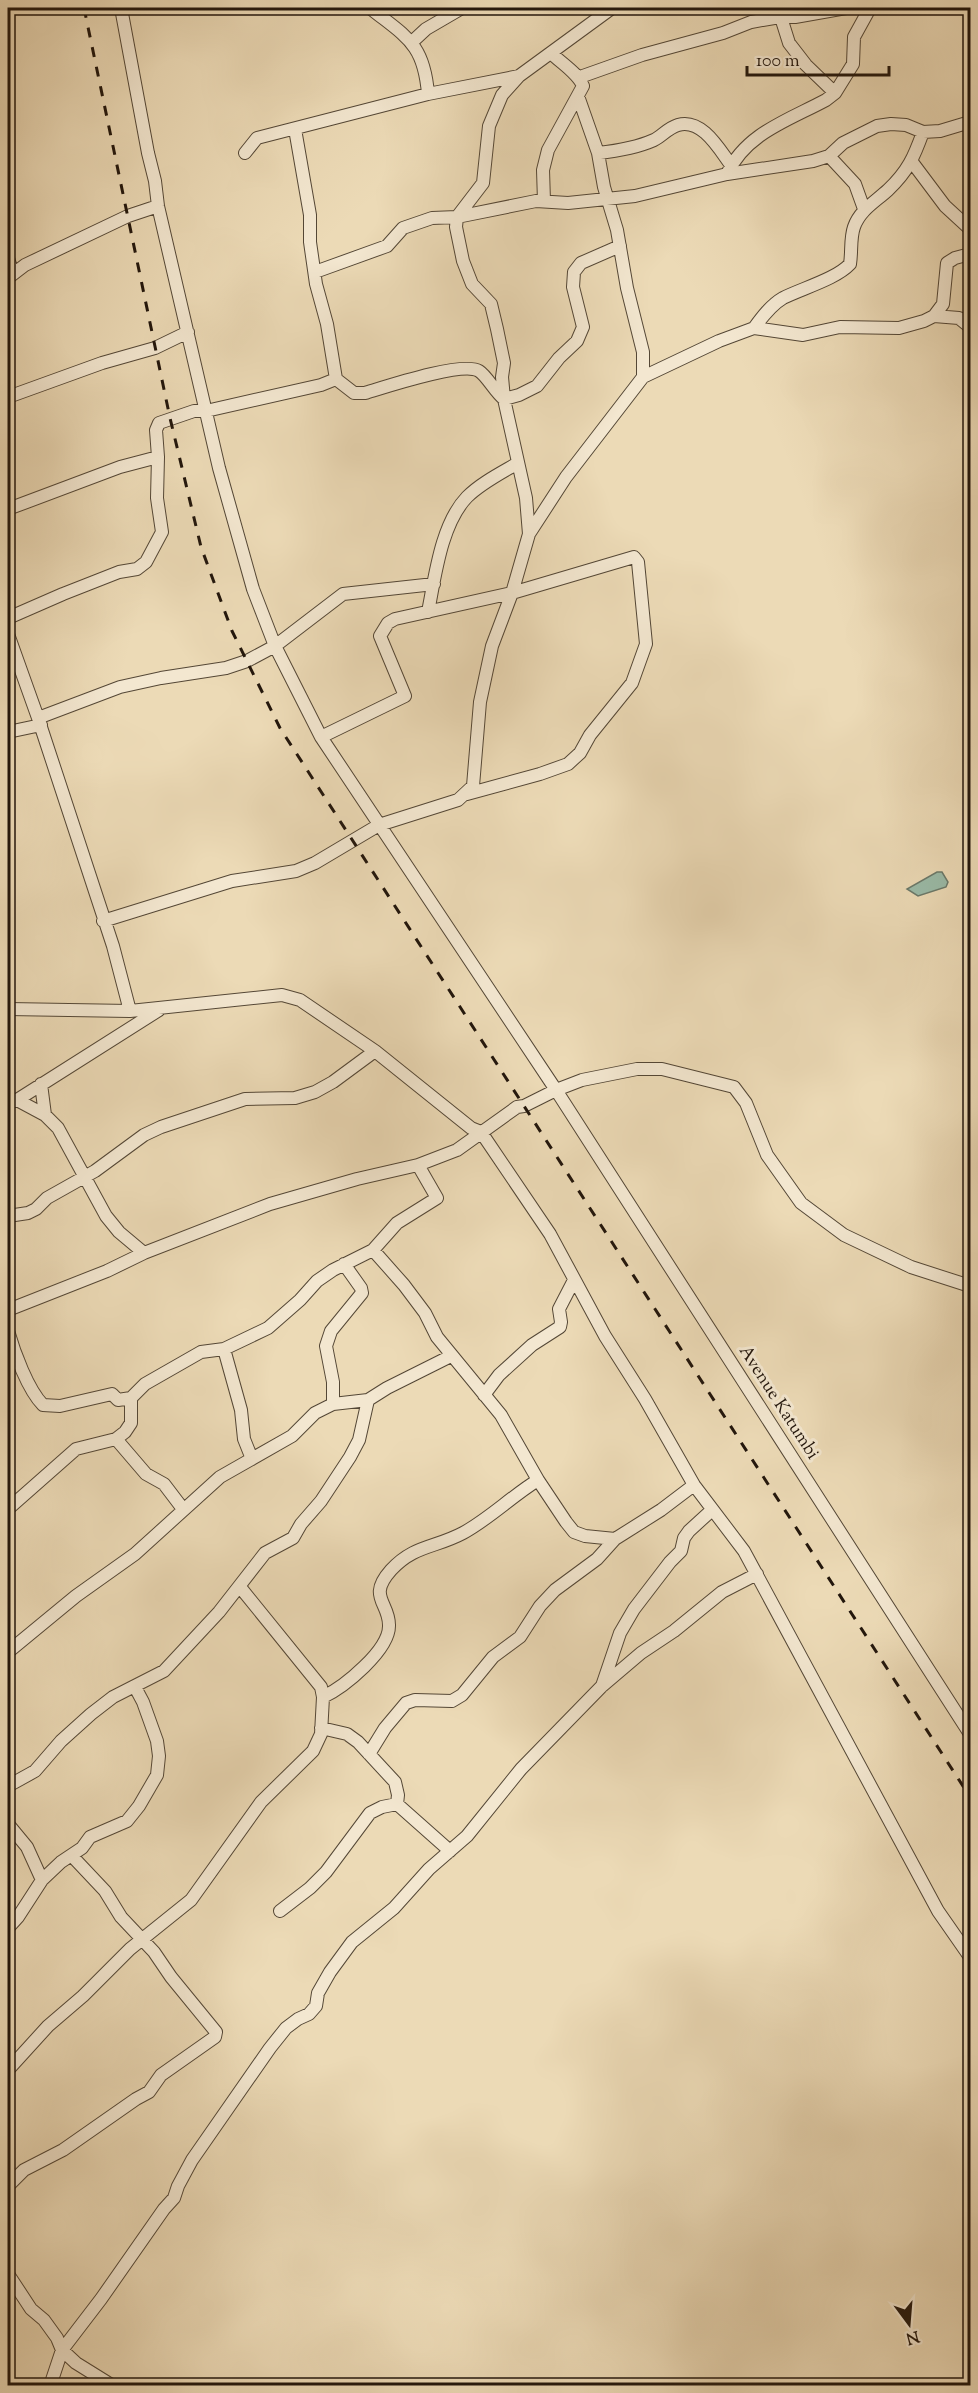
<svg xmlns="http://www.w3.org/2000/svg" width="978" height="2393" font-family="'Sorts Mill Goudy',serif">
<style>
.water{fill:#9abba8;stroke:#6a796a;stroke-width:1.5}
.lines{fill:none;stroke-linecap:round;stroke-linejoin:round}
.minor-casing{stroke:#544736;stroke-width:14}
.minor{stroke:#f3e7d0;stroke-width:12}
.rail{stroke:#22160c;stroke-width:3;stroke-dasharray:10 10;stroke-linecap:butt}
.labels{text-anchor:middle;dominant-baseline:central;stroke-width:6;stroke-linejoin:round;paint-order:stroke}
.street-label{font-size:18px;fill:#22160c;stroke:#f3e7d0}
</style>
<rect width="100%" height="100%" fill="#ecdab6"/>
<filter id="stains"><feTurbulence type="fractalNoise" baseFrequency=".00333" numOctaves="4"/><feColorMatrix values="0 0 0 0 .2 0 0 0 0 .09 0 0 0 0 .02 0 0 0 .5 -.17"/></filter>
<radialGradient id="worn" r=".72"><stop offset=".6" stop-color="#630" stop-opacity="0"/><stop offset="1" stop-color="#630" stop-opacity=".3"/></radialGradient>
<!-- water -->
<path class="water" d="M 937,872 L 942,872 L 948,882 L 946,887 L 918,896 L 907,889 Z"/>
<g class="lines">
<defs>
<path id="minor" d="M 121,8 L 148,153 L 155,181 L 158,206 L 219,468 L 253,589 L 275,646 L 321,737 L 556,1090 L 582,1080 L 637,1069 L 662,1069 L 734,1087 L 746,1103 L 767,1155 L 801,1203 L 844,1235 L 911,1267 L 970,1286
M 370,8 C 406,37 424,43 428,94
M 778,8 L 789,43 L 806,65 L 835,93
M 412,42 L 426,29 L 462,8
M 580,77 L 642,55 L 723,33 L 751,22 L 780,17 L 795,17 L 846,8
M 578,96 L 598,153 L 604,187 L 617,230 L 627,288 L 643,352 L 643,377
M 245,153 L 257,138 L 428,94 L 519,76
M 598,153 C 617,151 636,148 654,140 C 662,136 668,128 678,125 C 702,118 719,149 731,165
M 829,156 L 855,184 L 864,209
M 912,162 L 945,206 L 970,229
M 727,174 C 746,133 789,120 826,100 L 835,93 L 853,64 L 854,37 L 870,8
M 544,201 L 543,170 L 548,150 L 583,86 C 578,73 561,63 551,53
M 8,258 L 13,274
M 315,272 L 387,246 L 403,228 L 432,218 L 457,217 L 536,201 L 568,203 L 635,196 L 727,174 L 813,161 L 829,156 L 843,143 L 877,126 L 891,124 L 906,125 L 923,132 L 940,131 L 970,122
M 8,278 L 25,265 L 128,216 L 158,206
M 934,316 L 959,318 L 970,327
M 754,328 C 762,317 771,305 783,298 C 803,288 836,279 850,264 C 852,252 850,238 854,227 C 860,210 875,202 888,190 C 908,171 914,157 923,132
M 336,379 L 354,393 L 365,393 C 385,387 463,361 479,371 C 487,376 495,392 504,399 L 519,395 L 537,386 L 559,358 L 577,341 L 583,327 L 573,287 L 574,272 L 581,263 L 620,246
M 8,397 L 102,363 L 155,348 L 188,332
M 8,509 L 120,467 L 158,457
M 529,534 L 566,477 L 643,377 L 719,341 L 754,328 L 803,335 L 840,327 L 899,328 L 924,321 L 934,316 L 943,304 L 947,263 L 955,258 L 970,254
M 428,612 C 435,577 441,524 467,497 C 481,483 501,473 518,463
M 8,618 L 63,594 L 119,572 L 137,569 L 146,562 L 162,532 L 157,498 L 158,457 L 156,430 L 159,423 L 194,411 L 206,411 L 321,385 L 336,379 L 327,324 L 316,284 L 310,242 L 310,215 L 295,129
M 8,634 L 38,718 L 113,946 L 130,1011
M 38,718 L 120,687 L 161,678 L 226,668 L 247,661 L 275,646 L 343,594 L 434,584
M 8,732 L 41,725
M 321,737 L 405,696 L 380,636 L 388,623 L 395,619 L 512,593 L 634,557 L 638,562 L 646,644 L 632,683 L 590,735 L 580,753 L 568,764 L 540,774 L 467,794
M 103,921 L 232,881 L 296,871 L 315,863 L 379,825 L 458,800 L 473,786 L 480,702 L 492,646 L 512,593 L 529,534 L 526,498 L 504,399 L 502,377 L 504,363 L 497,329 L 491,304 L 472,284 L 463,261 L 456,227 L 457,217 L 483,183 L 489,126 L 502,95 L 519,76 L 612,8
M 8,1009 L 130,1011 L 282,995 L 300,1000 L 375,1051 L 471,1128 L 481,1132 L 550,1234 L 605,1336 L 645,1399 L 694,1485 L 744,1551 L 938,1911 L 970,1957
M 41,1084 L 45,1115
M 17,1100 L 45,1115 L 58,1128 L 106,1216 L 119,1232 L 144,1253
M 8,1103 L 17,1100 L 159,1010
M 8,1216 L 28,1213 L 36,1209 L 47,1198 L 95,1171 L 144,1135 L 161,1127 L 245,1099 L 295,1098 L 315,1092 L 333,1082 L 375,1051
M 373,1250 L 404,1285 L 425,1313 L 437,1337 L 501,1415 L 538,1480 L 566,1522 L 574,1532 L 585,1536 L 615,1539
M 8,1310 L 107,1271 L 144,1253 L 270,1204 L 357,1179 L 418,1165 L 457,1150 L 517,1107 L 524,1106 L 556,1090 L 970,1734
M 8,1331 C 14,1352 28,1390 43,1405 L 60,1406 L 112,1394 L 118,1400 L 131,1398
M 224,1349 L 241,1410 L 244,1439 L 252,1459
M 484,1395 L 499,1375 L 532,1345 L 560,1327 L 561,1322 L 559,1309 L 574,1280
M 333,1404 L 333,1382 L 326,1346 L 331,1331 L 362,1293 L 361,1288 L 344,1264
M 116,1439 L 146,1474 L 164,1484 L 183,1509
M 8,1509 L 76,1449 L 116,1439 L 125,1432 L 131,1423 L 131,1398 L 145,1384 L 201,1352 L 224,1349 L 268,1328 L 300,1300 L 317,1281 L 333,1270 L 373,1250 L 397,1223 L 437,1198 L 418,1165
M 8,1652 L 76,1596 L 135,1554 L 220,1477 L 292,1436 L 315,1413 L 333,1404 L 368,1400
M 602,1686 L 620,1633 L 634,1609 L 670,1562 L 681,1551 L 684,1538 L 689,1531 L 712,1510
M 323,1697 C 344,1687 390,1650 389,1625 C 389,1602 367,1597 391,1570 C 414,1545 435,1548 463,1533 C 489,1519 512,1496 538,1480
M 321,1728 L 347,1734 L 358,1742 L 395,1782 L 398,1795 L 397,1804
M 369,1754 L 385,1728 L 406,1703 L 415,1700 L 452,1701 L 462,1695 L 493,1657 L 520,1637 L 540,1606 L 555,1590 L 597,1559 L 615,1539 L 661,1510 L 694,1485
M 8,1786 L 35,1771 L 61,1741 L 91,1714 L 113,1697 L 164,1671 L 219,1612 L 265,1553 L 293,1538 L 301,1524 L 321,1501 L 350,1457 L 359,1440 L 368,1400 L 387,1388 L 451,1356
M 8,1824 L 27,1847 L 42,1880
M 280,1911 L 310,1888 L 326,1872 L 370,1813 L 382,1807 L 397,1804 L 450,1851
M 8,1928 L 18,1917 L 42,1880 L 61,1862 L 82,1848 L 90,1837 L 127,1821 L 139,1806 L 157,1775 L 159,1756 L 157,1741 L 143,1702 L 135,1687
M 8,2070 L 48,2026 L 83,1996 L 130,1949 L 191,1900 L 261,1802 L 313,1751 L 321,1734 L 323,1697 L 321,1687 L 240,1587
M 8,2186 L 24,2170 L 63,2150 L 136,2099 L 149,2092 L 161,2075 L 215,2037 L 216,2032 L 171,1977 L 154,1952 L 121,1917 L 105,1891 L 72,1856
M 8,2274 L 31,2309 L 44,2320 L 57,2338 L 62,2350 L 76,2363 L 113,2386
M 50,2386 L 62,2350 L 101,2299 L 164,2209 L 174,2198 L 178,2186 L 192,2160 L 270,2048 L 286,2028 L 298,2019 L 309,2014 L 316,2006 L 318,1993 L 330,1972 L 352,1942 L 394,1908 L 429,1869 L 467,1836 L 521,1769 L 601,1687 L 641,1653 L 674,1631 L 722,1592 L 757,1574"/>
</defs>
<!-- minor casing -->
<use href="#minor" class="minor-casing"/>
<!-- minor -->
<use href="#minor" class="minor"/>
<!-- rail -->
<path class="rail" d="M 84,8 L 170,418 L 201,547 L 232,631 L 280,728 L 970,1797"/>
</g>
<g class="labels">
<!-- street labels -->
<g class="street-label">
<text transform="translate(778 1403) rotate(57)">Avenue Katumbi</text>
</g>
</g>
<!-- margin -->
<rect width="978" height="2393" fill="none" stroke="#ecdab6" stroke-width="30"/>
<rect x="9" y="9" width="960" height="2375" fill="none" stroke="#22160c" stroke-width="3"/>
<rect x="15" y="15" width="948" height="2363" fill="none" stroke="#22160c" stroke-width="1.5"/>
<!-- north arrow -->
<g transform="translate(909 2324) rotate(164)" stroke="#f3e7d0" stroke-width="4.5" paint-order="stroke">
<path d="M0-4.5L10 22L0 15L-10 22Z" fill="#22160c"/>
<text y="-9" font-size="16" font-weight="bold" text-anchor="middle" fill="#22160c">N</text>
</g>
<!-- scale -->
<path d="M747 66v9h142v-9" fill="none" stroke="#22160c" stroke-width="3"/>
<text x="756" y="66" font-size="18" fill="#22160c" stroke="#f3e7d0" stroke-width="4.5" paint-order="stroke">100 m</text>
<rect width="100%" height="100%" filter="url(#stains)"/>
<rect width="100%" height="100%" fill="url(#worn)"/>
</svg>
